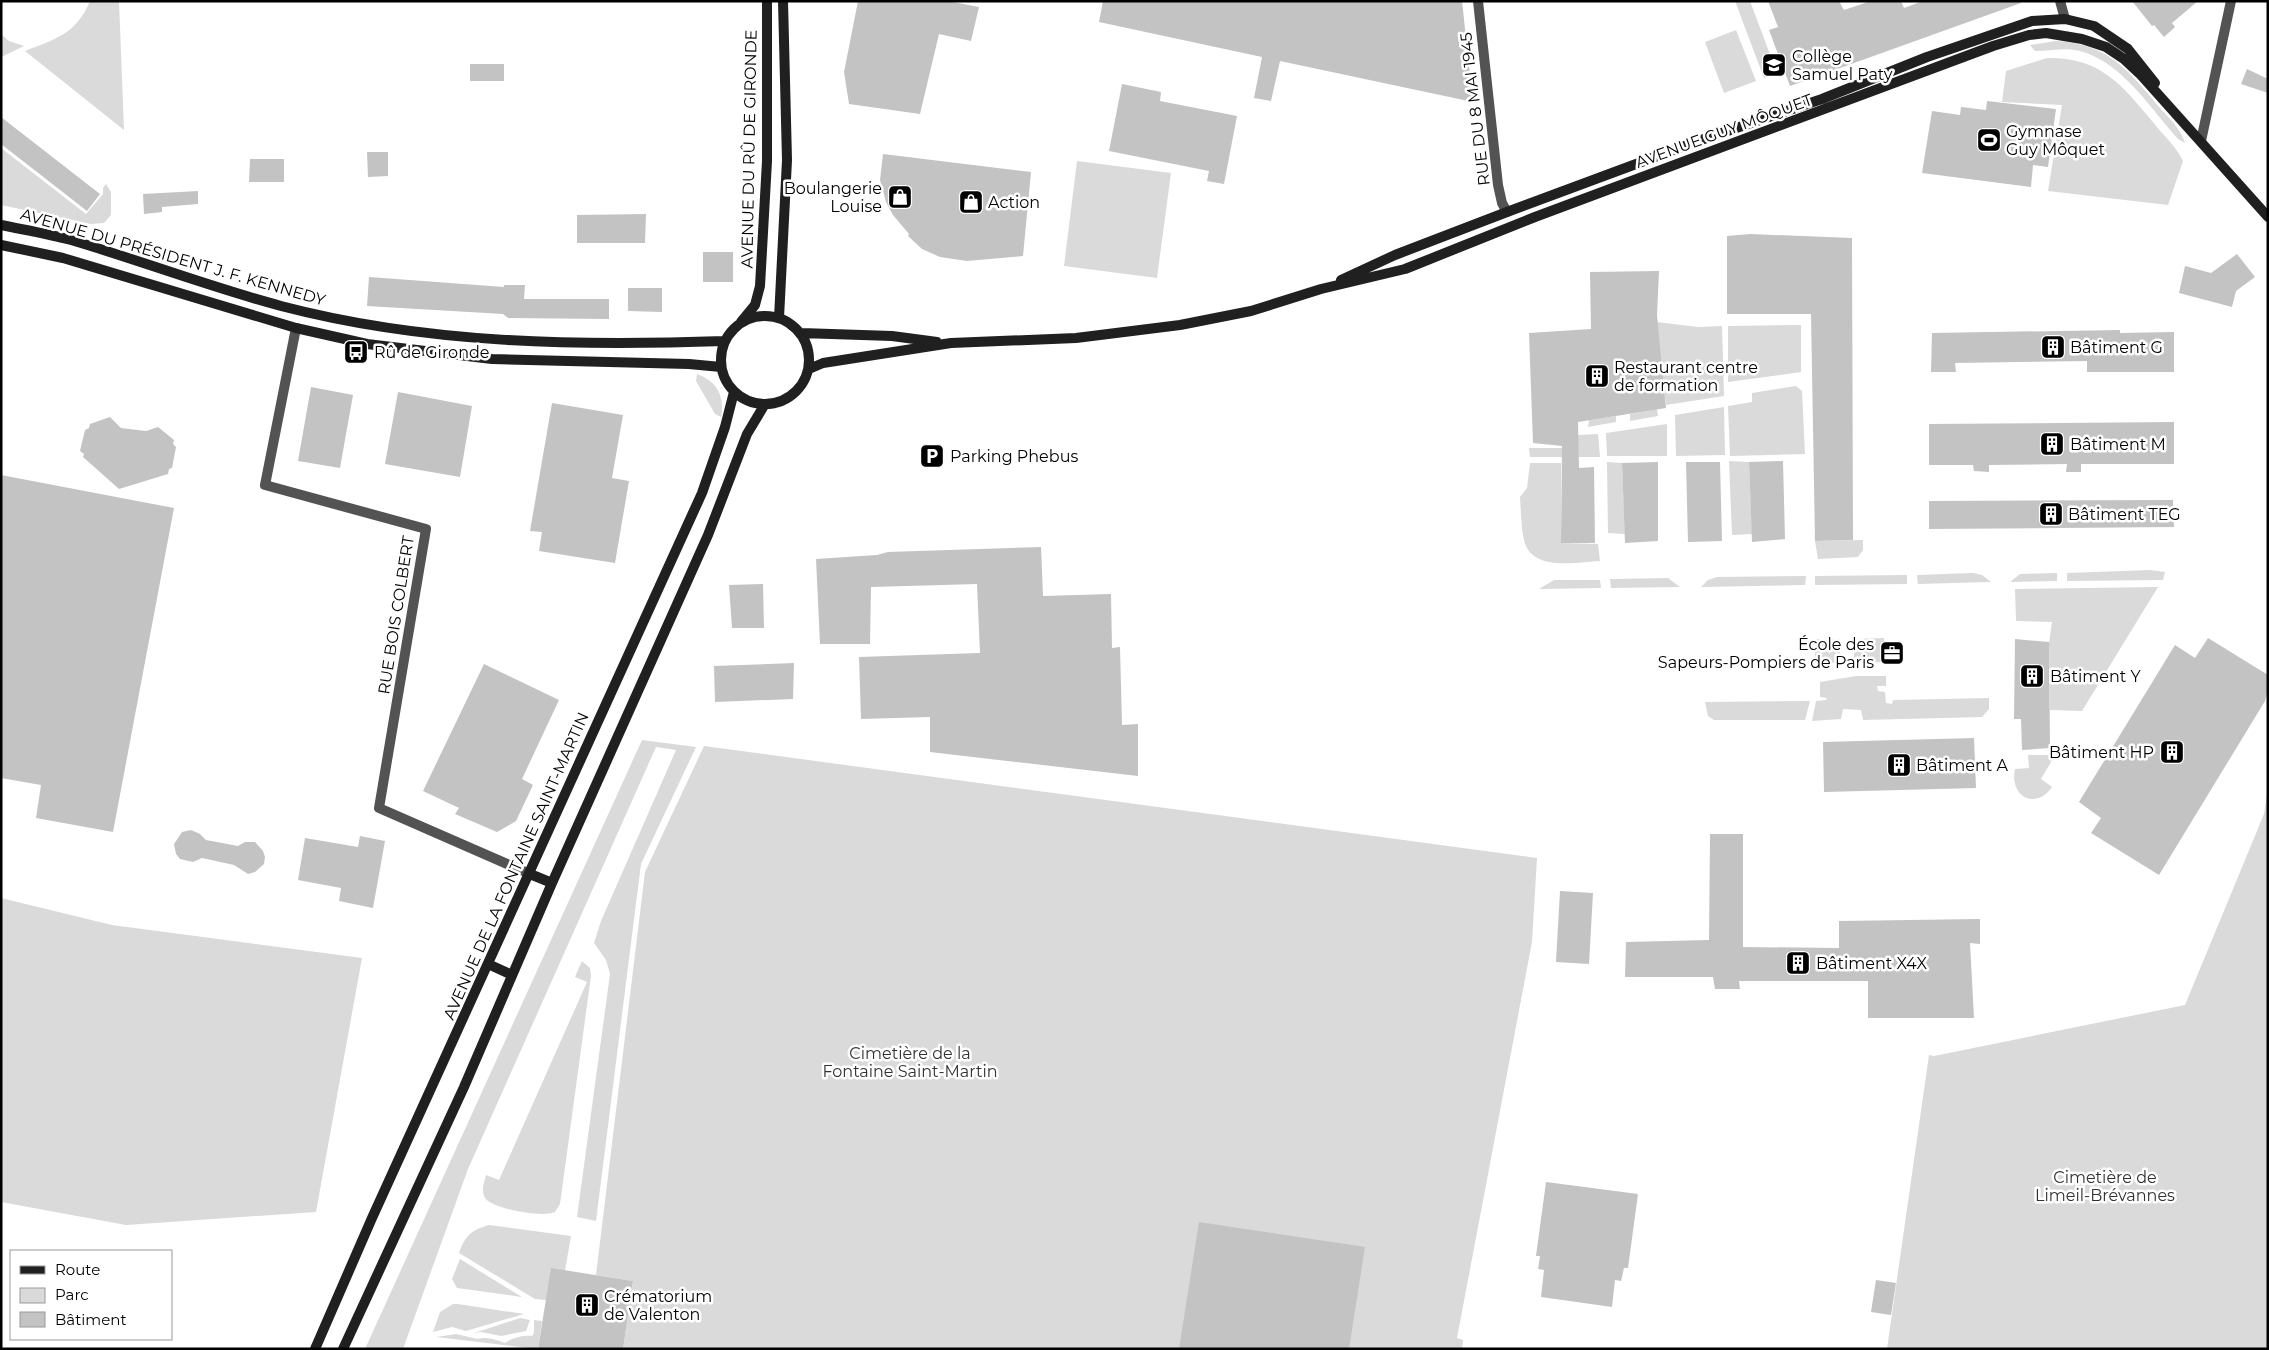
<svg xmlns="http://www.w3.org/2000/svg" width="2269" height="1350" font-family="Montserrat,sans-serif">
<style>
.green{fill:#dadada}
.building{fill:#c3c3c3}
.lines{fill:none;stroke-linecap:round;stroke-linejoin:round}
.minor{stroke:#535353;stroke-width:10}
.tertiary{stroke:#535353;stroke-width:10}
.secondary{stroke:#202020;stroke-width:10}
.labels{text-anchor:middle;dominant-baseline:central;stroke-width:5;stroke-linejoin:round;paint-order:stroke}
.poi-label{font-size:16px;fill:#000;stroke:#fff;text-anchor:start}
.street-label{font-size:16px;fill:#000;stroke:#fff}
.park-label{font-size:16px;fill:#313131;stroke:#fff}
</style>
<rect width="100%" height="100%" fill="#fff"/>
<!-- green -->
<path class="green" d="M 90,1 L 119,1 L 124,130 L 25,51 C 56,39 76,34 90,1 Z
M 1735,1 L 1750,1 L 1777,73 L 1764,78 Z
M 1736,30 L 1756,81 L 1724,93 L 1705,42 Z
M 1,34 L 9,41 L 24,46 L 1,57 Z
M 2056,41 C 2109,44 2128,70 2160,108 C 2169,118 2181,129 2185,143 L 2178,139 C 2149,107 2123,63 2080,51 C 2066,47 2050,51 2035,51 L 2030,45 Z
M 2047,58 C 2100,57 2121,84 2152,121 C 2162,134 2176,146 2183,161 L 2168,205 L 2048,191 L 2062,105 L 2002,102 L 2006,71 Z
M 1,148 L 86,214 L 103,194 L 103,188 L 106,184 L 111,192 L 111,215 L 104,223 L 91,224 L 1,205 Z
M 1077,161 L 1171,173 L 1157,278 L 1064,266 Z
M 1657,322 L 1698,327 L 1722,326 L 1724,396 L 1666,405 Z
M 1801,325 L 1801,372 L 1728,382 L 1728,326 Z
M 697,374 C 717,381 725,396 721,417 L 715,414 L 696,381 Z
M 1796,386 L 1802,391 L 1805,454 L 1730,456 L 1728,406 L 1752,402 L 1752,393 Z
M 1724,407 L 1725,455 L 1676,456 L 1675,415 Z
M 1657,409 L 1658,416 L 1630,421 L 1630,414 Z
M 1616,416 L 1616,422 L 1588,427 L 1589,420 Z
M 1667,424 L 1667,456 L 1607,456 L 1606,433 Z
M 1598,434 L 1600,457 L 1530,457 L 1529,448 L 1578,448 L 1578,435 Z
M 1729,461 L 1749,462 L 1752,534 L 1732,535 Z
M 1607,462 L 1622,463 L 1625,534 L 1608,533 Z
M 1530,463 L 1561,463 L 1561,543 L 1598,544 L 1600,561 C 1576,562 1531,572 1524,540 C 1521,527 1521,511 1520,497 L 1527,488 Z
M 1863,540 L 1863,550 L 1858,557 L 1818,559 L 1815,541 Z
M 2150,570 L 2165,572 L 2163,580 L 2067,581 L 2067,573 Z
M 1973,573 L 1982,575 L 1991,582 L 1918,584 L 1917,575 Z
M 2057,573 L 2057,581 L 2010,582 L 2020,574 Z
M 1907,575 L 1907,584 L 1815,585 L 1815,576 Z
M 1806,576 L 1805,585 L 1701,587 L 1708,580 L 1717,577 Z
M 1668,578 L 1680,587 L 1611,588 L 1610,579 Z
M 1554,580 L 1600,580 L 1601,588 L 1539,589 Z
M 2158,587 L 2082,711 L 2050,710 L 2049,643 L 2052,622 L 2016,621 L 2015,589 Z
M 1884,638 L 1885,662 L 1854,663 L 1854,639 Z
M 1815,639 L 1840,639 L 1840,663 L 1815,663 Z
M 1856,676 L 1886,676 L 1886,686 L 1877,686 L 1878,691 L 1885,692 L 1886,703 L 1892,704 L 1893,700 L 1989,698 L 1989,709 L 1982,717 L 1863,720 L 1861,710 L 1843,709 L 1841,719 L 1812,721 L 1816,701 L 1826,700 L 1827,698 L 1820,697 L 1820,682 Z
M 1810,701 L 1805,720 L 1714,720 L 1708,716 L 1705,702 Z
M 642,740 L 696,747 L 641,864 L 596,1221 L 577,1217 L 610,974 L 606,960 L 594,943 L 601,921 L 676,750 L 656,747 L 468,1169 L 403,1349 L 365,1349 Z
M 704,746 L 1537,858 L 1532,942 L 1457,1338 L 1463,1340 L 1462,1349 L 623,1349 L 633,1281 L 596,1275 L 645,872 Z
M 2028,755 L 2055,755 L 2041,779 L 2052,787 C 2035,811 2009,796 2015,769 L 2029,768 Z
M 2268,789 L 2268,1349 L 1887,1349 L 1929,1055 L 1934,1056 L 2185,1005 L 2264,814 Z
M 1,898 L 112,925 L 362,958 L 316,1212 L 126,1225 L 1,1202 Z
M 582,961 L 590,968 L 591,976 L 560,1204 L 555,1212 C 544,1218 492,1209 485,1198 C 481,1190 484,1183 486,1175 L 499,1180 L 587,982 L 575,977 Z
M 489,1225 L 571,1236 L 565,1271 L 546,1300 L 535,1299 L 459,1253 C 465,1236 471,1230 489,1225 Z
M 460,1259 L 522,1297 L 457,1288 L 452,1279 Z
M 453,1304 L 458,1304 L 524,1314 L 466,1331 L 452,1327 L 433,1332 L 440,1312 Z
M 520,1318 L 530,1320 L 526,1331 L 501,1336 L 481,1332 L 474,1333 Z
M 534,1320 L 542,1321 L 538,1349 L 436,1337 L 456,1334 L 478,1339 C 485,1336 498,1340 505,1343 C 511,1338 524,1335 532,1336 L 534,1333 Z"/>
<!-- building -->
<path class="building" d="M 858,1 L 947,1 L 979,7 L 971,41 L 939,34 L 920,114 L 849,104 L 844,72 Z
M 1103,1 L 1462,1 L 1473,102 L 1280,61 L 1271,101 L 1254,98 L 1262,57 L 1099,22 Z
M 1768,1 L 1839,1 L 1844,10 L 1871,1 L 1901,1 L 1904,8 L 1923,1 L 2021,1 L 2021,3 L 1790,86 L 1769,30 L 1778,27 Z
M 2132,1 L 2198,1 L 2172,23 L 2175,27 L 2164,37 L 2154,25 L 2152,26 Z
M 470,64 L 504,64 L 504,81 L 470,81 Z
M 2247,69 L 2268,79 L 2268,93 L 2241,84 Z
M 1122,84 L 1161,92 L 1160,101 L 1237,116 L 1224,184 L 1207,181 L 1209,171 L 1109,151 Z
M 1987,101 L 2056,109 L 2048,167 L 2033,165 L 2031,187 L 1922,173 L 1932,111 L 1960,115 L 1961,107 L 1986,110 Z
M 1,117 L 100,194 L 87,211 L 1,144 Z
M 367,152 L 388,152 L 388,176 L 368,177 Z
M 883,154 L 1031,172 L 1023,256 L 967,261 L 940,257 L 922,249 L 908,236 L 909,234 L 893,215 L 886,202 L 880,180 Z
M 250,159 L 284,159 L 284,182 L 249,182 Z
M 198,191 L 198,204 L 162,207 L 162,212 L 144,214 L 143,194 Z
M 646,214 L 645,243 L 577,243 L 577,215 Z
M 1750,234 L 1852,238 L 1853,540 L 1815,541 L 1811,314 L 1727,314 L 1727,236 Z
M 703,252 L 733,252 L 733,282 L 703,282 Z
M 2237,254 L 2255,277 L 2236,291 L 2232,307 L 2179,293 L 2185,266 L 2211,273 Z
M 1659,271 L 1657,315 L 1666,408 L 1578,422 L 1579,468 L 1594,467 L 1595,543 L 1561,543 L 1562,446 L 1533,443 L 1529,333 L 1591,329 L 1590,272 Z
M 369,277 L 504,287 L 504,285 L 525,285 L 524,299 L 609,299 L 609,319 L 508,318 L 503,314 L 367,306 Z
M 628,288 L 662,288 L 662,312 L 628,311 Z
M 2120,330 L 2120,333 L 2174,332 L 2174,372 L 2087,372 L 2087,361 L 1955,363 L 1956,372 L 1931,372 L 1932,333 Z
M 311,387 L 353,395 L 340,468 L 298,461 Z
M 398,392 L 472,406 L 460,477 L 385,464 Z
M 552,403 L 623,415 L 612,478 L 629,481 L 615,563 L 539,551 L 542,532 L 530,531 Z
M 110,417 L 121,428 L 146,431 L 158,427 L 174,440 L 173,444 L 176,447 L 172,468 L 169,469 L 168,474 L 119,489 L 83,457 L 84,454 L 80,451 L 85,430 L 89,428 L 90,424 Z
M 2174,422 L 2174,464 L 2081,464 L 2081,472 L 2066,472 L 2067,464 L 1989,465 L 1989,472 L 1974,471 L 1973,465 L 1929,465 L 1929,424 Z
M 1783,461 L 1785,539 L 1752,542 L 1749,462 Z
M 1658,462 L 1658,541 L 1625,543 L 1622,463 Z
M 1686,462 L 1720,462 L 1722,541 L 1688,542 Z
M 1,475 L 174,508 L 113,832 L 36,818 L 41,785 L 1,778 Z
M 2173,500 L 2174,527 L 1929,529 L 1929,501 Z
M 1041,547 L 1043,596 L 1111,594 L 1112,648 L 1120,647 L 1122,725 L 1138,724 L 1138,776 L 930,752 L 930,717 L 861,719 L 859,657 L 980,653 L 977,584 L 871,587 L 870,644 L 820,644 L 816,559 L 877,555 L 888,552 Z
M 763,584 L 764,628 L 732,628 L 729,585 Z
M 2208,638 L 2268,675 L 2268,689 L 2265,701 L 2159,875 L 2091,833 L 2101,818 L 2079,802 L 2175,645 L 2195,658 Z
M 2015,639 L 2049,642 L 2050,748 L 2022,750 L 2021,719 L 2014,719 Z
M 794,663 L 793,699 L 715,702 L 714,666 Z
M 484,664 L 559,700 L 522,779 L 533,785 L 516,821 L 497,832 L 455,814 L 459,808 L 423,791 Z
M 1974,738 L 1976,788 L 1824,792 L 1823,742 Z
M 191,830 L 200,834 L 206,840 L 238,846 L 245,842 L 255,842 L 263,851 L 265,857 L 264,864 L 255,872 L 248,874 L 234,865 L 202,858 L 193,862 L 180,859 L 176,854 L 174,844 L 182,832 Z
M 1710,834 L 1743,834 L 1743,947 L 1839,948 L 1839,921 L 1980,919 L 1980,944 L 1970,943 L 1974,1018 L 1868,1018 L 1868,981 L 1739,981 L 1740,989 L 1715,989 L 1713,977 L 1625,977 L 1626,942 L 1709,940 Z
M 360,836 L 385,841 L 373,908 L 339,901 L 341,888 L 298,880 L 305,838 L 358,847 Z
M 1560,891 L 1593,893 L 1589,964 L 1556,962 Z
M 1546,1182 L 1638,1194 L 1628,1268 L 1624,1268 L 1621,1281 L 1615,1280 L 1612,1307 L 1541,1297 L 1544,1270 L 1538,1269 L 1540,1256 L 1536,1256 Z
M 1199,1222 L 1365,1247 L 1349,1349 L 1179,1349 Z
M 551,1268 L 633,1281 L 623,1349 L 538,1349 Z
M 1876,1280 L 1896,1283 L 1891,1315 L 1871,1312 Z"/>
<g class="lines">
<!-- minor -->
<path class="minor" d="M 1478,1 L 1498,185 L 1502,203 L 1507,212
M 2201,141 L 2231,1
M 296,328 L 265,485 L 426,529 L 379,808 L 530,874"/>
<!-- tertiary -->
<path class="tertiary" d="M 2060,1 L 2065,19"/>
<!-- secondary -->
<path class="secondary" d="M 1,225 C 25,230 49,234 71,240 C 142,261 210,287 281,306 C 426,344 576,346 725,341
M 1,245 L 63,258 L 296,328 L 367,344 L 492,359 L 689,364 L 721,367
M 1341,280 L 1395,255 L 1507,212 L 1698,141 L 1822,99 L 1927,57 L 2032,21 L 2065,19 L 2094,26 L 2128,49 L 2155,83
M721 360a44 44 0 1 1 88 0a44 44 0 1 1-88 0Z
M 779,318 L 787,160 L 783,1
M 741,322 L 755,305 L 760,286 L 767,161 L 767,1
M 801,333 L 892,336 L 937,342
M 809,369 L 823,363 L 951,343 L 1076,338 L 1180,325 L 1251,311 L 1321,289 L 1405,269 L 1535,217 L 1993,46 L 2029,35 L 2046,33 L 2082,39 L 2106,47 L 2124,59 L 2140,74 L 2268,217
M 530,874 L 552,883
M 488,964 L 512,975
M 315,1349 L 372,1218 L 702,493 L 725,427 L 734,392
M 343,1349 L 464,1087 L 552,883 L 708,535 L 747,434 L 765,404"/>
</g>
<!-- icons -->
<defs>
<symbol id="school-square" viewBox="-11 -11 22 22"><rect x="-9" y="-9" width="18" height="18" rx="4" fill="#000" stroke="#fff"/><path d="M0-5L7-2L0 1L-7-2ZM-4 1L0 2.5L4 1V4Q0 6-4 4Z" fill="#fff"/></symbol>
<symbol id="stadium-square" viewBox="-11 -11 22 22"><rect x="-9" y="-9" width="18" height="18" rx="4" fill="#000" stroke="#fff"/><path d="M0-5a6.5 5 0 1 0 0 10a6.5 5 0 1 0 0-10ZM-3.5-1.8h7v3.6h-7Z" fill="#fff"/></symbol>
<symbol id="shop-square" viewBox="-11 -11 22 22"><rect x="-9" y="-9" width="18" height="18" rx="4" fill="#000" stroke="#fff"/><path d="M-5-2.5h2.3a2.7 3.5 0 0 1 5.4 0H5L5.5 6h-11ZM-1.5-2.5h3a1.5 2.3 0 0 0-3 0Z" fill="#fff"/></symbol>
<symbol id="building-square" viewBox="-11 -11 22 22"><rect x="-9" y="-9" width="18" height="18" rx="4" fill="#000" stroke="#fff"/><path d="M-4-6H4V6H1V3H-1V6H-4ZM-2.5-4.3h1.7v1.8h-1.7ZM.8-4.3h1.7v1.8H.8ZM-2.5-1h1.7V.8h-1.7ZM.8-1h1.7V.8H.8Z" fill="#fff"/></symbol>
<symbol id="bus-square" viewBox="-11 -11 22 22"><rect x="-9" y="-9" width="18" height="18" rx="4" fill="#000" stroke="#fff"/><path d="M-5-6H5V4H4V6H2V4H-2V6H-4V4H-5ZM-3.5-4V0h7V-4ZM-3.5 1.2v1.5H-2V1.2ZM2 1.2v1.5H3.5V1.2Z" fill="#fff"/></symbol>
<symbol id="parking-square" viewBox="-11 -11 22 22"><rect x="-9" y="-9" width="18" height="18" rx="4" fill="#000" stroke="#fff"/><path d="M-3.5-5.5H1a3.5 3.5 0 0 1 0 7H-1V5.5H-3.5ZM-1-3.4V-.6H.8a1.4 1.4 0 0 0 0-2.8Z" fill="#fff"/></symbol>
<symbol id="office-square" viewBox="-11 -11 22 22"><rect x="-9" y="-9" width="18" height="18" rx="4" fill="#000" stroke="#fff"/><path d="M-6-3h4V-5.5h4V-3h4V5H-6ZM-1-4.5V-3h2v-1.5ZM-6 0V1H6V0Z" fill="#fff"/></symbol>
</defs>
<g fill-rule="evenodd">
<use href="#school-square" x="1760" y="51" width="28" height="28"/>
<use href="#stadium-square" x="1975" y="126" width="28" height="28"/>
<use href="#shop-square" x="886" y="183" width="28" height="28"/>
<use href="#shop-square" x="957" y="188" width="28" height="28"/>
<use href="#building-square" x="2039" y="333" width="28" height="28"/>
<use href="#bus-square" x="342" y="338" width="28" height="28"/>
<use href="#building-square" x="1583" y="362" width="28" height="28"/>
<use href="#building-square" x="2038" y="430" width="28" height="28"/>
<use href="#parking-square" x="918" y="442" width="28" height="28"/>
<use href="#building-square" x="2037" y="500" width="28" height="28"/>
<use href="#office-square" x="1878" y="639" width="28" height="28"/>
<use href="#building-square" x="2018" y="662" width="28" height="28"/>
<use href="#building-square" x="2158" y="738" width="28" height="28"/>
<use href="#building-square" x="1885" y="751" width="28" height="28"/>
<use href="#building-square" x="1784" y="949" width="28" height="28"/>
<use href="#building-square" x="573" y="1291" width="28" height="28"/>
</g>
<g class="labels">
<!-- poi labels -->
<g class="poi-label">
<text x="1792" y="56">Collège<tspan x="1792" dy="18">Samuel Paty</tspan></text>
<text x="2006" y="131">Gymnase<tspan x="2006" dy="18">Guy Môquet</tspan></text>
<text x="882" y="188" text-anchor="end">Boulangerie<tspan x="882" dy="18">Louise</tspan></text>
<text x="988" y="202">Action</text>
<text x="2070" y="347">Bâtiment G</text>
<text x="374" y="352">Rû de Gironde</text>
<text x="1614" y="367">Restaurant centre<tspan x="1614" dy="18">de formation</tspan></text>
<text x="2070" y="444">Bâtiment M</text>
<text x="950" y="456">Parking Phebus</text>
<text x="2068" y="514">Bâtiment TEG</text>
<text x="1874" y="644" text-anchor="end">École des<tspan x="1874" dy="18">Sapeurs-Pompiers de Paris</tspan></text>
<text x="2050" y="676">Bâtiment Y</text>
<text x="2154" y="752" text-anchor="end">Bâtiment HP</text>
<text x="1916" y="765">Bâtiment A</text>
<text x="1816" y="963">Bâtiment X4X</text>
<text x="604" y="1296">Crématorium<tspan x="604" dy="18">de Valenton</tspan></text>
</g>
<!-- street labels -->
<g class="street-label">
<text transform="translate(1475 109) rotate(-97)">RUE DU 8 MAI 1945</text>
<text transform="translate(1724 131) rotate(-20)">AVENUE GUY MÔQUET</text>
<text transform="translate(749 149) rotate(-89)">AVENUE DU RÛ DE GIRONDE</text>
<text transform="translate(173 257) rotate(16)">AVENUE DU PRÉSIDENT J. F. KENNEDY</text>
<text transform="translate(396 615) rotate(-81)">RUE BOIS COLBERT</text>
<text transform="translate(516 866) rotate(-66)">AVENUE DE LA FONTAINE SAINT-MARTIN</text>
</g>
<!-- park labels -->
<g class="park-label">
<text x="910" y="1053">Cimetière de la<tspan x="910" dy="18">Fontaine Saint-Martin</tspan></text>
<text x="2105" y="1177">Cimetière de<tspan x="2105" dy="18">Limeil-Brévannes</tspan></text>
</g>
</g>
<!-- border -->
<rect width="2269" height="1350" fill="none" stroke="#000000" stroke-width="5"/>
<!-- legend -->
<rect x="10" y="1250" width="162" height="90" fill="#ffffff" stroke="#999999"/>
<rect x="20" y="1266" width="25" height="8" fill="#202020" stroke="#999999"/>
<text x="55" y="1275" font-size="15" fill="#000000">Route</text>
<rect x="20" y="1288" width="25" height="15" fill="#dadada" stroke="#999999"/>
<text x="55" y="1300" font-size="15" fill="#000000">Parc</text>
<rect x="20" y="1312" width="25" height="15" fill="#c3c3c3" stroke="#999999"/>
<text x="55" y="1325" font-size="15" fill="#000000">Bâtiment</text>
</svg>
